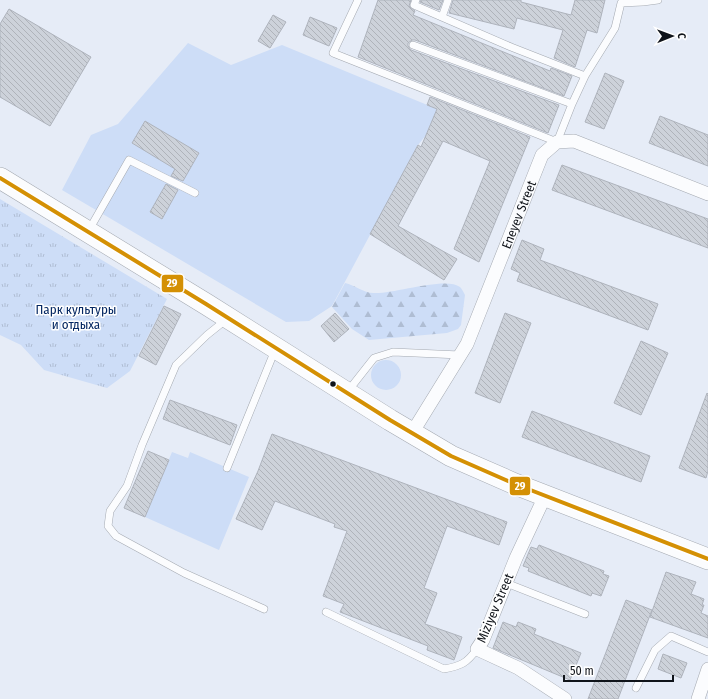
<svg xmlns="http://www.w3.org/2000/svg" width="708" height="699" font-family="'Fira Sans Condensed',sans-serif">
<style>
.green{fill:#cdddf7}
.forest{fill:url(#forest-firs)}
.park{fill:url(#park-tufts)}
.building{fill:url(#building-back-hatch);stroke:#aeb3bc}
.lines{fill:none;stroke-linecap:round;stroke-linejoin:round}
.lane-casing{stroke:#a4a9b1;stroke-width:8}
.street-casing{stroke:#a4a9b1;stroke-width:14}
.primary-casing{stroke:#a4a9b1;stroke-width:22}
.lane{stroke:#fbfcfe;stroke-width:7}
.street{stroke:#fbfcfe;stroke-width:13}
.primary{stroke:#fbfcfe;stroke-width:21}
.bus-1-casing{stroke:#fff;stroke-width:7}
.bus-1{stroke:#d49004;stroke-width:4}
.bus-dot{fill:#10141a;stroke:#fff;stroke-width:1.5}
.labels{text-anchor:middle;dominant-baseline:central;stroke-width:3;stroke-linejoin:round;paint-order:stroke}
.street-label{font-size:13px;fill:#10141a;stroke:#fff}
.park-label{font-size:13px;fill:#042762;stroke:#fff}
.line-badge{stroke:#fff;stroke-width:1.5}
.badge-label{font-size:11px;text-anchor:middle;font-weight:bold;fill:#fff}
</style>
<defs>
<pattern id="forest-firs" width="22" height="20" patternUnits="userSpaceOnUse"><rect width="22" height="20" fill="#cdddf7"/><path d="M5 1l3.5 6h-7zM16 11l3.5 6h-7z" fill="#afbdd3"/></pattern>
<pattern id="park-tufts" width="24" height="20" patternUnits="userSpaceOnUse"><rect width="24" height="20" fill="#cdddf7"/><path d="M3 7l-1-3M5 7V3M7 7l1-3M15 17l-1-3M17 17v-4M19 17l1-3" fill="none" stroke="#afbdd3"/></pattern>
<pattern id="building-back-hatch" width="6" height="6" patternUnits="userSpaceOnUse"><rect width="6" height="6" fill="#cdd2da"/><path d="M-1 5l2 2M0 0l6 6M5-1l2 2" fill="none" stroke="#afb3ba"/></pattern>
</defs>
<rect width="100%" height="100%" fill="#e6ecf7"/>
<!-- green -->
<path class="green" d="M 188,43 L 231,65 L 282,45 L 437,109 L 427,134 L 418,145 L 332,306 L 309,321 L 286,322 L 62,190 L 91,135 L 118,124 Z
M371 375a15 15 0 1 1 30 0a15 15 0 1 1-30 0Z
M 172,452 L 188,458 L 190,452 L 249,477 L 219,550 L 145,517 Z"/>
<!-- forest -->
<path class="forest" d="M 345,283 C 355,285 363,293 374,293 C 394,294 446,276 460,287 C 462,289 464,293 465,295 L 461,325 L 458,329 L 447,333 L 369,340 L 352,329 L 332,307 Z"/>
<!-- park -->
<path class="park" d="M 0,199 L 167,299 L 130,371 L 107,388 L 44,370 L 21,345 L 0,335 Z"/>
<!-- building -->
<path class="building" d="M 378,0 L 411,0 L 409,6 L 415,11 L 413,15 L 550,71 L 551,68 L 572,76 L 564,96 L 415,40 L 412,40 L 408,43 L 408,46 L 411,50 L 559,105 L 548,133 L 358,57 Z
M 421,0 L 443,0 L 439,10 L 420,2 Z
M 453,0 L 521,0 L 521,2 L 571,15 L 575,0 L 605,0 L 597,33 L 587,30 L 575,67 L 554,58 L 563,30 L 517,18 L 514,29 L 449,13 Z
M 9,9 L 91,57 L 50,126 L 0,97 L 0,24 Z
M 273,15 L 286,22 L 270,48 L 258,41 Z
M 310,17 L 337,28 L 329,46 L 303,35 Z
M 605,73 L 624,81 L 604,129 L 585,122 Z
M 430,97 L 530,137 L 479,262 L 454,249 L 490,161 L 443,141 L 398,226 L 457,259 L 444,280 L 370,234 L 418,145 L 421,147 L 437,109 L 427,105 Z
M 660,116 L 708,135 L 708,166 L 649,143 Z
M 145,121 L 199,153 L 183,181 L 171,176 L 175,169 L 132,143 Z
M 562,165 L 708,219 L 708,248 L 552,190 Z
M 166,184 L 178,190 L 162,219 L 150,212 Z
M 522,240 L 544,249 L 540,260 L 658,304 L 648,330 L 517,281 L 520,273 L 511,269 Z
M 164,306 L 181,314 L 156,365 L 139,356 Z
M 335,313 L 349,329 L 334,342 L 321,326 Z
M 505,313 L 531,323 L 500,403 L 475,393 Z
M 641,341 L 668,353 L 641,415 L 614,403 Z
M 707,393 L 708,394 L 708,471 L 706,478 L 679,468 Z
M 170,400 L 237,425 L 230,445 L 163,419 Z
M 532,411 L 650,456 L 641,482 L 522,437 Z
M 272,434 L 507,522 L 499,545 L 447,526 L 424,588 L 437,593 L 425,624 L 462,637 L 454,660 L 427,650 L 428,646 L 340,612 L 344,604 L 323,596 L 347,531 L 334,527 L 335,524 L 275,501 L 262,530 L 236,519 L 258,471 Z
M 148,451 L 169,460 L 145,517 L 124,508 Z
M 539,545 L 604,571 L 603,574 L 609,576 L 601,596 L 592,593 L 591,596 L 528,571 L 529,568 L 523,566 L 531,547 L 537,549 Z
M 666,572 L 696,582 L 691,594 L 704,599 L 702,605 L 704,605 L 701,613 L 708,616 L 708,638 L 650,617 Z
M 626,600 L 652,610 L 618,699 L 588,699 Z
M 503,622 L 516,627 L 518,622 L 536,629 L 534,634 L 581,653 L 570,680 L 493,648 Z
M 663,654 L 687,663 L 681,678 L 658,669 Z"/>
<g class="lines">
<defs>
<path id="lane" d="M 358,0 L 333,53 L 557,142 L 572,104 L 585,76 L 615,28 L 621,3 L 643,2 L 658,0
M 416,0 L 414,5 L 511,47 L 585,76
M 442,17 L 448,0
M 413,45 L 572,104
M 89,230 L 129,160 L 195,193
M 227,319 L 207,335 L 176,365 L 142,445 L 127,486 L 110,511 L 108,526 L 116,536 L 184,573 L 264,609
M 348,391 L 374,358 L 393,352 L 460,355
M 227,468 L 275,350
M 506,583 L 585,614
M 326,612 L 444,669 C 461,666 467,663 477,649
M 636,688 L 655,650 L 671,636 L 708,652"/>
<g id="street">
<path id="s1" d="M 412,433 L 467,344 L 542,155 L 557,142 L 574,141 L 708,194"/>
<path d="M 545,496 L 516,558 L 483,640 L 477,649 L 518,668 L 565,699"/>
<path d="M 698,699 L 708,669"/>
</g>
<path id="primary" d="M 0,178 L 206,304 L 390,420 L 451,456 L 515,484 L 708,559"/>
</defs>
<!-- lane casing -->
<use href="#lane" class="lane-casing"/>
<!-- street casing -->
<use href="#street" class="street-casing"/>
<!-- primary casing -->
<use href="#primary" class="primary-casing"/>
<!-- lane -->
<use href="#lane" class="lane"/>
<!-- street -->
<use href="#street" class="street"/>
<!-- primary -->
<use href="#primary" class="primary"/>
<defs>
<path id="bus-1" d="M 0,178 L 206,304 L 390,420 L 451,456 L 515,484 L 708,559"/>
</defs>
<!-- bus-1 casing -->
<use href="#bus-1" class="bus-1-casing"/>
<!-- bus-1 -->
<use href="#bus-1" class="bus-1"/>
</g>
<!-- markers -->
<circle class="bus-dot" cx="333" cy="384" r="3.5"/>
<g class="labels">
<!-- street labels -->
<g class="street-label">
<text stroke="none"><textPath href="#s1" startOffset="244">Eneyev Street</textPath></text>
<text transform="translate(495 608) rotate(-67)">Miziyev Street</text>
</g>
<!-- park labels -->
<g class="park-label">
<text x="76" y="309">Парк культуры<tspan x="76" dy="15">и отдыха</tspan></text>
</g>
</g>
<g class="line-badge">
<rect x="161" y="274" width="23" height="19" rx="4" fill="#d49004"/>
<rect x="509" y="476" width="22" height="20" rx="4" fill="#d49004"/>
</g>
<g class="badge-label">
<text x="172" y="287">29</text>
<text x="520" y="490">29</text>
</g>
<!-- north arrow -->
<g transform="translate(672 36) rotate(89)" stroke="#ffffff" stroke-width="3" paint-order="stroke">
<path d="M0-3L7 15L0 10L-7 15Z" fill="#10141a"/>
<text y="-6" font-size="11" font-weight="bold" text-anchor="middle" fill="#10141a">С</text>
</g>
<!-- scale -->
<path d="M564 675v6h109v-6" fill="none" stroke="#10141a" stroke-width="2"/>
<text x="570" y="675" font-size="12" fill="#10141a" stroke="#ffffff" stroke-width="3" paint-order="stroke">50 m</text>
</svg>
